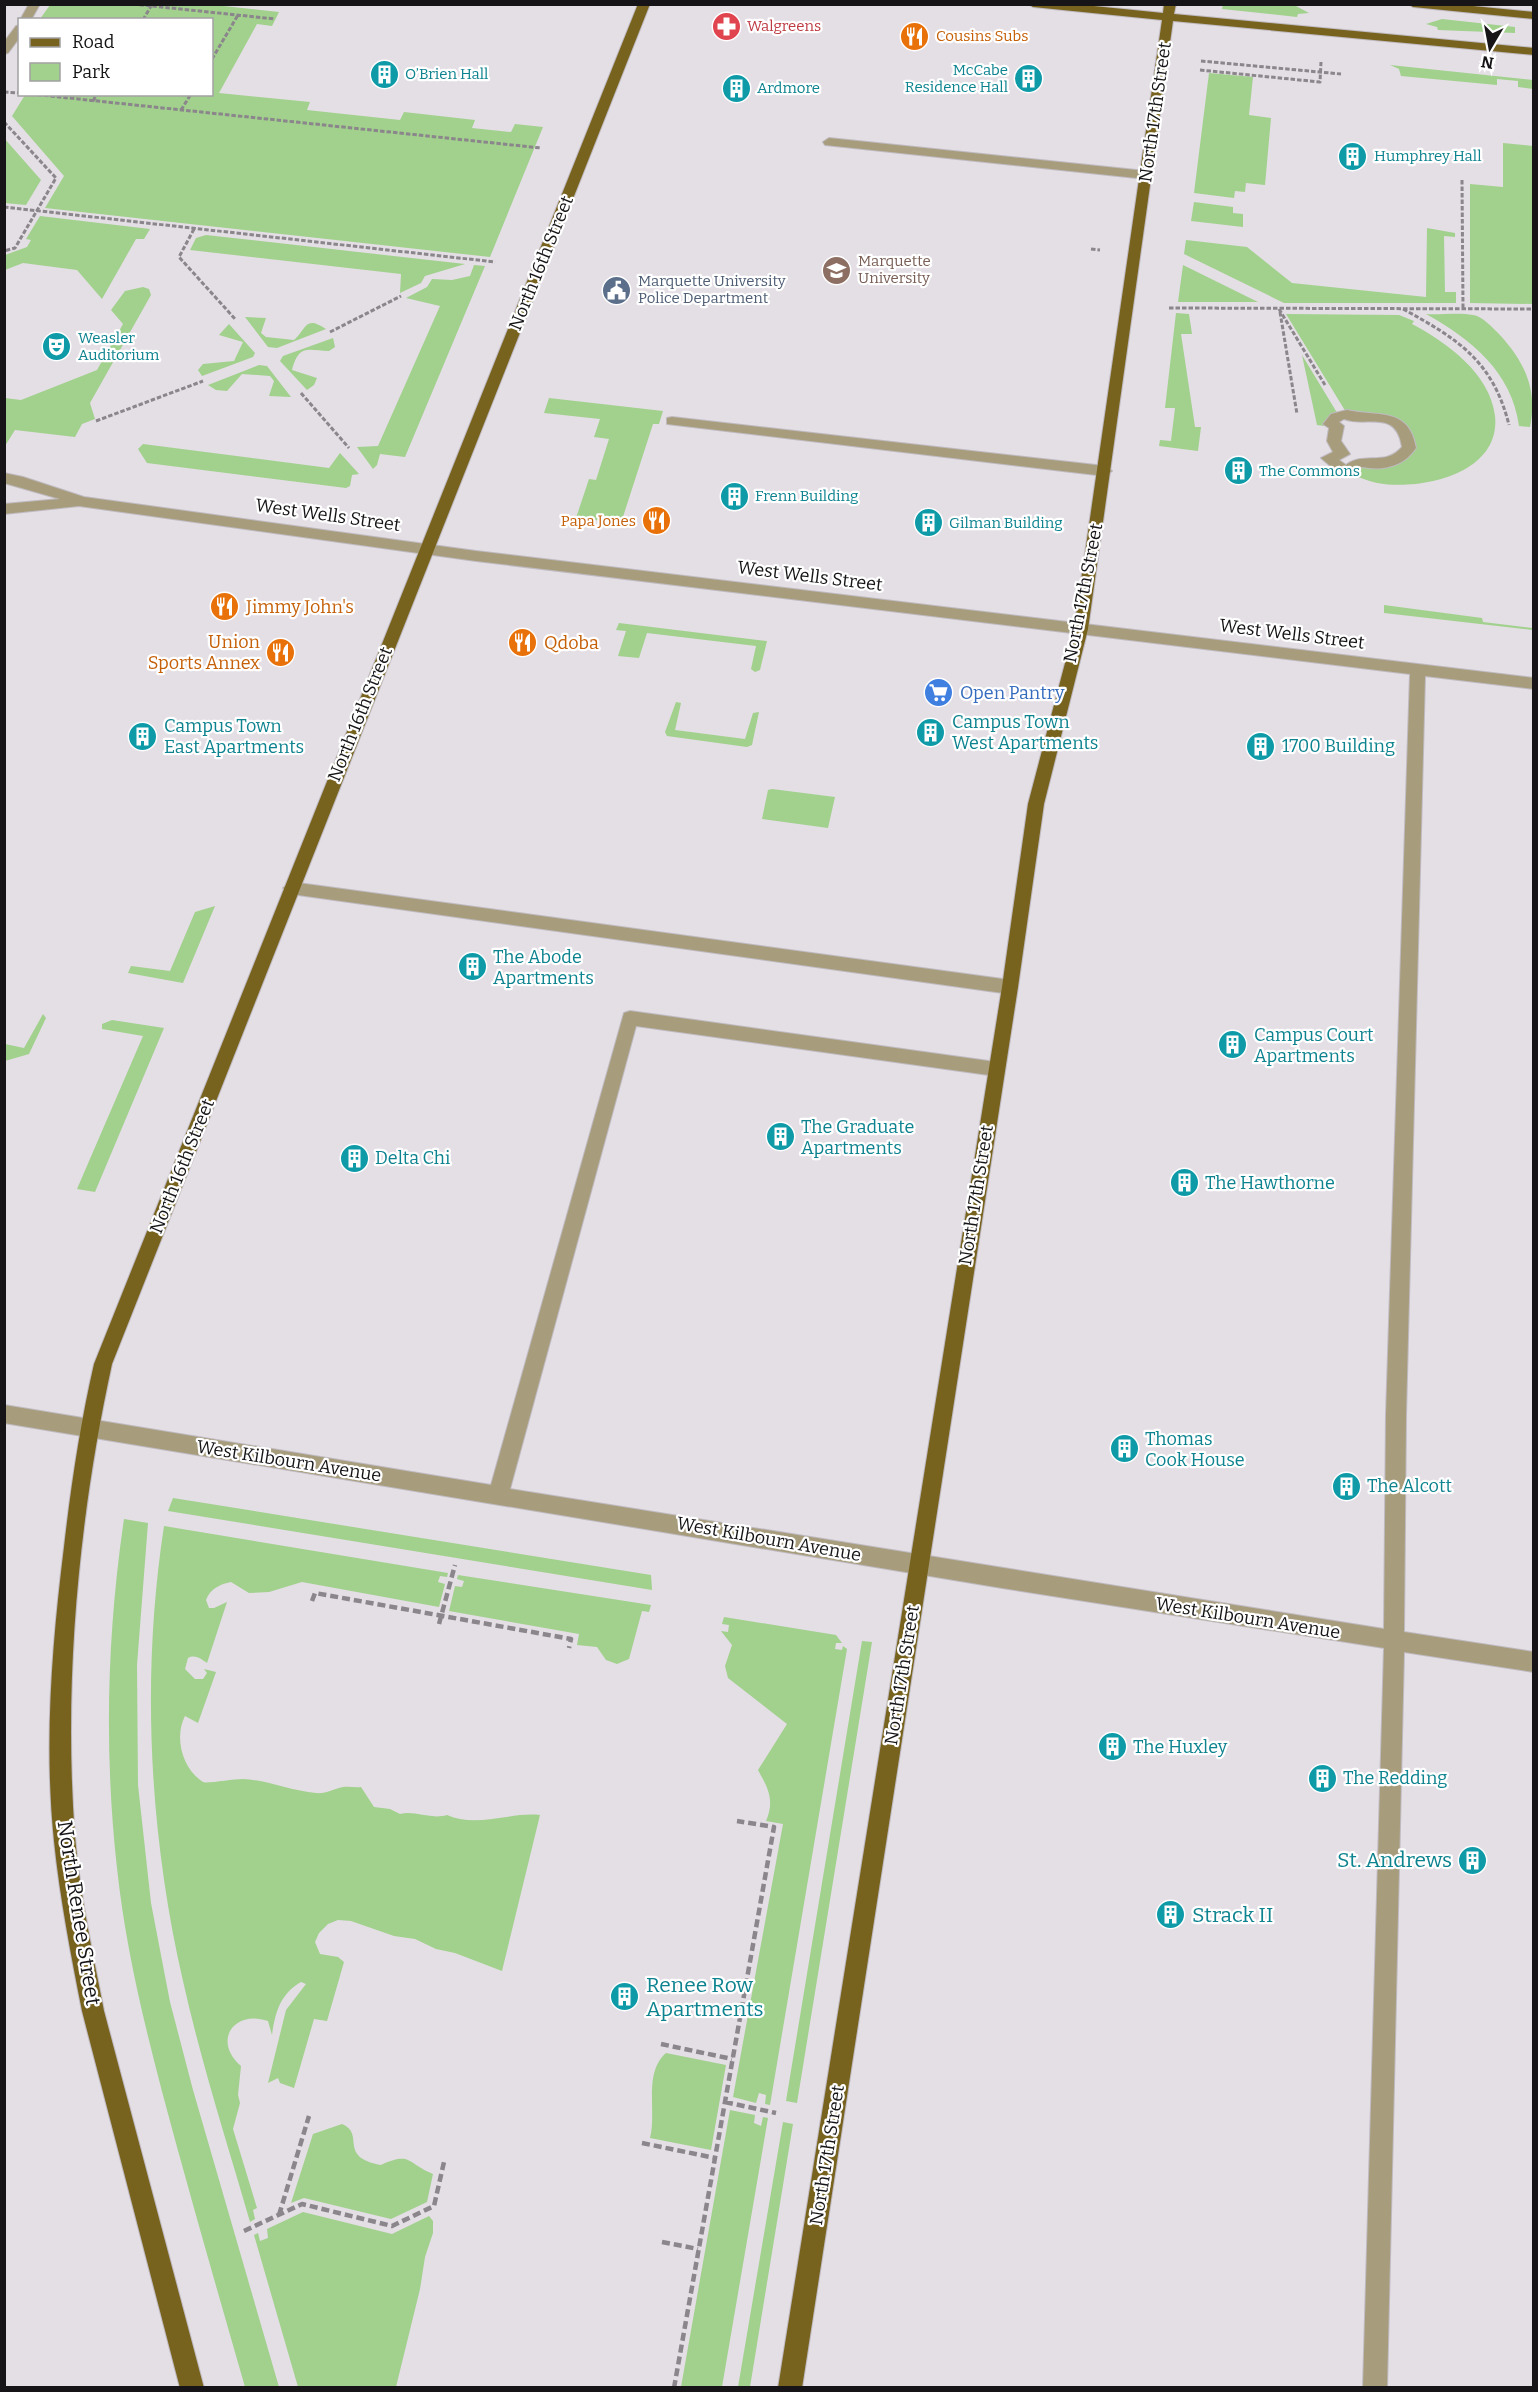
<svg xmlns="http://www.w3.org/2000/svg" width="1538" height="2392" font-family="Bitter,serif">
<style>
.green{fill:#a1d18d}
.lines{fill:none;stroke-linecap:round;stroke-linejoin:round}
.minor-casing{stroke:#bfbac0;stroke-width:2}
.major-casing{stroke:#bfbac0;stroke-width:2}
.path-far1{stroke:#8b868b;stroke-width:3;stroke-dasharray:4.5 2;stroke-linecap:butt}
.path{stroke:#8b868b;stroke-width:4.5;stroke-dasharray:8 4;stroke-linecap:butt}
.minor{fill:#a79d7c;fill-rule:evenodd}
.major{fill:#78631e;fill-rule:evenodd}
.labels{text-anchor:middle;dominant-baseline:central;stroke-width:4.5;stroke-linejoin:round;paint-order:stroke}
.far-health-label{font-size:15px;fill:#be3a42;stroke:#fff;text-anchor:start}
.far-food-label{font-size:15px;fill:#c56008;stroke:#fff;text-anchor:start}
.far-culture-label{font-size:15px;fill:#0d838f;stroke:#fff;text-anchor:start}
.far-education-label{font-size:15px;fill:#785e54;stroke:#fff;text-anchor:start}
.far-service-label{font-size:15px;fill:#4e5e75;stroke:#fff;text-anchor:start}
.street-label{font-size:18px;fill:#161416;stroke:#fff}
.food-label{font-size:18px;fill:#c56008;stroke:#fff;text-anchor:start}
.shop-label{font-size:18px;fill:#366cbe;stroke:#fff;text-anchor:start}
.culture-label{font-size:18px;fill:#0d838f;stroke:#fff;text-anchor:start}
.near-culture-label{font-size:21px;fill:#0d838f;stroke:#fff;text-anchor:start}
.near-street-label{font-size:21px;fill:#161416;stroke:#fff}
</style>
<rect width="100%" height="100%" fill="#e4dee5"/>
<!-- green -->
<path class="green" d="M 205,4 L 279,12 L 272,26 L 257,24 L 219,93 L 310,102 L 307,110 L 400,120 L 404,112 L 475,120 L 472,128 L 511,132 L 515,124 L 543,127 L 490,257 L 45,208 L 64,176 L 12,116 L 25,95 L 212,94 L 212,20 L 40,19 L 50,5 Z
M 1282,4 L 1296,6 L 1309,13 L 1298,14 L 1297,17 L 1222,9 L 1223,5 Z
M 1442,19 L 1515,27 L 1515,33 L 1438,30 L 1437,27 L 1426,24 Z
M 1390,65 L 1533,80 L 1533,89 L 1518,87 L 1518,81 L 1497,79 L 1497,85 L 1401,76 L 1399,69 Z
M 1209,73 L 1253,77 L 1249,115 L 1271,118 L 1265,185 L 1246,183 L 1245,192 L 1235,191 L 1234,198 L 1194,193 Z
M 4,138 L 41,180 L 26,205 L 5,203 Z
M 1503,143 L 1533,146 L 1533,304 L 1470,303 L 1470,184 L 1503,187 Z
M 1194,202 L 1233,207 L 1233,213 L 1243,214 L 1243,227 L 1191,221 Z
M 40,216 L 150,229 L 144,239 L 136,239 L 102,299 L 77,270 L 23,263 L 5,270 L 5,255 L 27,247 L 31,240 L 26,239 Z
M 1427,228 L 1455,233 L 1455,237 L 1444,236 L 1445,292 L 1456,292 L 1456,303 L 1284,303 L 1184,254 L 1186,240 L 1247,247 L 1292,283 L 1426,297 Z
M 206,235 L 465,264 L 425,276 L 421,283 L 400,293 L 401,274 L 190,250 L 196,238 Z
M 474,265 L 485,266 L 405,457 L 380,454 L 377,465 L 373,469 L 357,447 L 378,446 L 440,306 L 406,298 L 427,287 L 432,279 L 452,280 L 470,276 Z
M 1183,265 L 1258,302 L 1178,302 Z
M 143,287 L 149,289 L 151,295 L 90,403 L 95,419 L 82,424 L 75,437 L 15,430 L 5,446 L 5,398 L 21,400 L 97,370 L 123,324 L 111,310 L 125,291 Z
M 1176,313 L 1189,314 L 1192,334 L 1181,334 L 1195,427 L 1201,427 L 1198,451 L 1159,446 L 1160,440 L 1171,441 L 1175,408 L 1165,408 Z
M 1286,314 L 1399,315 L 1414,321 L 1412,324 C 1446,342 1490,373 1495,416 C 1501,474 1421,491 1377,483 C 1368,481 1359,477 1351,474 L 1359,462 L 1404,455 L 1397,424 L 1349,417 Z
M 1426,314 C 1441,315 1459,312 1473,315 C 1482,316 1493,328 1499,334 C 1524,361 1538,389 1530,427 L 1519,426 C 1512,372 1471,339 1426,314 Z
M 245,317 L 266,318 L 261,333 L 266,337 L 294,340 C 307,328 305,315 326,329 L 277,348 L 268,347 Z
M 229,324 L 255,353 L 253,357 L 202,376 L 198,370 L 203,364 L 234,361 L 243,342 L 219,335 Z
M 333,338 L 335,347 L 329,351 C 307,350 299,344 292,370 L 317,378 L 314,385 L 307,390 L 280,361 L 283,356 Z
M 1302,355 L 1339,416 L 1324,426 L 1317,425 Z
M 259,365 L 267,366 L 291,397 L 269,396 L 274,381 L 270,376 L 242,374 L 227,391 L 216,390 L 208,385 Z
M 549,398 L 663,411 L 659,424 L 653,424 L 621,523 L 576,518 L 589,479 L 596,480 L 609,439 L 594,437 L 600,419 L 544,413 Z
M 143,444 L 329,468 L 340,453 L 359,474 L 352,475 L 350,486 L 346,488 L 147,463 L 138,449 Z
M 1384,605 L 1482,618 L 1483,622 L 1533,628 L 1533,630 L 1384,613 Z
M 619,623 L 767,641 L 760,670 L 755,672 L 751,669 L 756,646 L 647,633 L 639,658 L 618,656 L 626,631 L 616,630 Z
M 676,702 L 681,703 L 675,730 L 745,739 L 753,713 L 759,712 L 752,745 L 747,747 L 667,736 L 665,732 Z
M 772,789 L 835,797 L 828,828 L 762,819 L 768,790 Z
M 215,906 L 183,983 L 128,973 L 131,966 L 170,971 L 195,912 Z
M 43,1014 L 46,1018 L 29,1054 L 5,1061 L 5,1044 L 24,1048 Z
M 112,1020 L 164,1028 L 95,1192 L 77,1189 L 143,1036 L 102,1029 L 102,1024 Z
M 173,1498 L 651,1575 L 652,1590 L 168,1511 Z
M 124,1519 L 148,1523 L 137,1665 L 138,1785 L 151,1903 L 170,2002 L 193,2090 L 279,2387 L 245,2387 C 222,2307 199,2227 177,2147 C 152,2055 127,1962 117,1868 C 104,1752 107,1634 124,1519 Z
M 164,1526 L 448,1573 L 447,1577 L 440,1576 L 438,1582 L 445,1584 L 439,1607 L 302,1582 L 269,1592 L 249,1593 L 231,1582 C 220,1584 210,1589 206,1600 L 209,1608 L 214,1608 L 227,1602 L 207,1663 C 201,1659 195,1654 188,1658 L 185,1669 L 195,1679 L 203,1679 L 207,1673 L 204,1669 L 216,1672 L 198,1723 L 185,1716 C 174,1737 182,1769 203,1782 C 206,1784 233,1779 243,1779 C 267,1780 291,1791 316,1793 C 326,1794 333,1789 343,1787 C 349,1786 355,1788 361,1787 L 374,1807 L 390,1809 L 400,1814 C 415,1810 431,1820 447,1815 C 476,1828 510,1812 540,1815 L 502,1971 L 455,1953 L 436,1949 L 415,1939 L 394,1936 L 351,1921 L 338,1920 L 328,1924 L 319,1933 L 315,1942 L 320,1954 L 338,1957 L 344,1962 L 327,2021 L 314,2019 L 294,2088 L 280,2083 L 278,2078 L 268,2083 L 286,2010 L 306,1984 L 301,1982 C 280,1994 275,2013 272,2035 L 268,2021 C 234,2009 212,2041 241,2066 L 238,2095 L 240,2103 L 233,2129 L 257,2208 L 253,2210 L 255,2219 L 250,2222 C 227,2142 201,2062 183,1981 C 149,1833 141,1676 164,1526 Z
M 458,1575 L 651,1605 L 649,1612 L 642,1611 L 629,1659 L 617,1664 L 606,1660 L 597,1647 L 577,1645 L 579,1634 L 449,1611 L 455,1586 L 462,1587 L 464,1581 L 457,1579 Z
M 724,1617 L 836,1635 L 842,1643 L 836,1643 L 835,1649 L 842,1650 L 843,1646 L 847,1649 L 770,2105 L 765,2104 L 766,2095 L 759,2093 L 756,2103 L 733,2097 L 783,1824 L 766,1821 C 775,1800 768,1788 758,1770 L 787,1724 L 728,1678 L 725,1666 L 732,1645 L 721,1631 L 728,1632 L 729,1625 L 722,1624 Z
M 862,1641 L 872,1642 L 797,2103 L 786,2101 Z
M 666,2053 L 726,2065 L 711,2150 L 650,2138 C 657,2111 643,2073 666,2053 Z
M 730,2110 L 755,2115 L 754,2123 L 761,2126 L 763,2117 L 768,2118 L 722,2387 L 681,2387 Z
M 783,2122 L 793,2124 L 750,2387 L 738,2387 Z
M 342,2124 C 366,2134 337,2157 381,2165 C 412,2151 407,2164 433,2174 L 427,2202 L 391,2219 L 304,2198 L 291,2203 L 313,2134 Z
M 303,2212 L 392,2234 L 429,2216 L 433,2221 L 433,2233 L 425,2257 L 420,2289 L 396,2387 L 298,2387 L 254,2235 L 258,2233 L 260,2241 L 268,2238 L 267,2229 Z"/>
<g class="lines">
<defs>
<path id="minor" d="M 29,4 L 40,4 L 31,20 L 20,20 Z
M 20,25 L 20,37 L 8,53 L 4,54 L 4,42 L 16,26 Z
M 829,138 L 1146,171 L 1152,175 L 1146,179 L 825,145 L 823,142 Z
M 1347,410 C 1376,417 1409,406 1416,448 C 1403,467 1383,471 1362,467 L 1351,475 L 1341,475 L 1321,458 L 1333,452 L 1327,441 L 1329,428 L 1323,424 L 1331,414 ZM 1344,419 C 1366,428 1396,408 1402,447 C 1385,467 1364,451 1346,465 L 1339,460 L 1350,454 L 1341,441 L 1344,426 L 1339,422 Z
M 672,417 L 1105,466 L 1112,471 L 1105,476 L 667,424 L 667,418 Z
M 4,473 L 23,477 L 84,497 L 476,551 L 1534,678 L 1534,689 L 1425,676 L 1406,1415 L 1404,1632 L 1534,1652 L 1534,1672 L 1404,1652 L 1387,2388 L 1363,2388 L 1384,1648 L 1002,1588 L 4,1423 L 4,1405 L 491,1485 L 624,1013 L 630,1011 L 996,1062 L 1002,1064 L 1005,1069 L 1002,1074 L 996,1076 L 636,1026 L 510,1489 L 1384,1629 L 1386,1415 L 1410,674 L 476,561 L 79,506 L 4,514 L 4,504 L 60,499 L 4,483 Z
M 291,882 L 1010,980 L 1016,982 L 1018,987 L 1016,992 L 1010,994 L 291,894 L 283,888 Z"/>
<path id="major" d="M 638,4 L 650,4 L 112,1364 C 79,1515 63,1682 75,1837 C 80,1896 93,1954 104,2011 L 204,2388 L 180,2388 L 82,2011 C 71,1955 60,1899 54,1841 C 44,1744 52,1644 64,1547 C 71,1486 80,1425 94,1364 Z
M 1028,4 L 1074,4 L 1163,13 L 1164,4 L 1176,4 L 1174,14 L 1534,48 L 1534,55 L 1173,21 L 1088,629 L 1044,804 L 1018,987 L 802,2388 L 778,2388 L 1002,987 L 1028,804 L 1074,629 L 1162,20 L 1033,7 Z
M 1408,4 L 1453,4 L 1534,12 L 1534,19 L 1413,7 Z"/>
</defs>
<!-- minor casing -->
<use href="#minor" class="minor-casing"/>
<!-- major casing -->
<use href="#major" class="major-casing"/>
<!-- path-far1 -->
<path class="path-far1" d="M 133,4 L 275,19
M 143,20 L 151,6
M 212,59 L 238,15
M 1201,61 L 1341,74
M 1200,70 L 1320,82 L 1321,62
M 4,92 L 20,93
M 31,94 L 541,148
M 93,101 L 97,94
M 181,110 L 191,94
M 4,122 L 56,178 L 15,248 L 4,251
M 1462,180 L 1463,308
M 4,207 L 495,262
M 194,229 L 179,257 L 236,320
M 1091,249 L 1100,250
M 1169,308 L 1534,309
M 1279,309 L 1325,385
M 1403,309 C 1458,339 1493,361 1509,425
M 1280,312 L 1297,414
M 330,332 L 401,296
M 301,393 L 349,448
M 96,421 L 203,381"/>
<!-- path -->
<path class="path" d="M 312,1601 L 315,1593 L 571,1639 L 569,1648
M 439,1624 L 455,1565
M 661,2044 L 732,2059
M 725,2102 L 776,2113
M 642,2143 L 715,2158
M 279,2215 L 309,2116
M 244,2231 L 302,2204 L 392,2226 L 434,2206 L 444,2162
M 662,2242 L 698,2249
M 674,2388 L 774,1827 L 737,1821"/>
<!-- minor -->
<use href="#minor" class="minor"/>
<!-- major -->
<use href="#major" class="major"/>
</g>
<!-- icons -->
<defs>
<symbol id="pharmacy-disc" viewBox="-11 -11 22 22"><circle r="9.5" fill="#e0444e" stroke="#fff"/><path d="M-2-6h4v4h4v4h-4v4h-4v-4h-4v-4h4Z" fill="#fff"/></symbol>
<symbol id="restaurant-disc" viewBox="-11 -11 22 22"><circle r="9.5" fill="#e8710a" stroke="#fff"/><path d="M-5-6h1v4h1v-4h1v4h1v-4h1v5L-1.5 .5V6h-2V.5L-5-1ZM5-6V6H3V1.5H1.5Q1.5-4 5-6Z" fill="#fff"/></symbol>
<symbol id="building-disc" viewBox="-11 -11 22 22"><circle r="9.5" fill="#0f9aa8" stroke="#fff"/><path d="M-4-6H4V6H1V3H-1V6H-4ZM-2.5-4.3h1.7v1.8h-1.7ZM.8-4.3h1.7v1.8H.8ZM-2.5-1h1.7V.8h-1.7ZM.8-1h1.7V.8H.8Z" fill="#fff"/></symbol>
<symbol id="university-disc" viewBox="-11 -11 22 22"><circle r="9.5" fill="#8d6e63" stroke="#fff"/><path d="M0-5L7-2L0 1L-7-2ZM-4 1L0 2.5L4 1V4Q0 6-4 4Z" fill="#fff"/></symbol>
<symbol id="civic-disc" viewBox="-11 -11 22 22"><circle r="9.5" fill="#5c6f8a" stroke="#fff"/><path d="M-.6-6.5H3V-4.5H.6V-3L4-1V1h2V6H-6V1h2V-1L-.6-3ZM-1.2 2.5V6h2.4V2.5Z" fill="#fff"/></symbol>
<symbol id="theatre-disc" viewBox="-11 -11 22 22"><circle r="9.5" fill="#0f9aa8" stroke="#fff"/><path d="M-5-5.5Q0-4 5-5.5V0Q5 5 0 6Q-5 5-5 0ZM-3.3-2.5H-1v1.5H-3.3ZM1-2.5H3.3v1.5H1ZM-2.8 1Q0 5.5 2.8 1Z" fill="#fff"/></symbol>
<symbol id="supermarket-disc" viewBox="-11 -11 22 22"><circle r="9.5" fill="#3f7fe0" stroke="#fff"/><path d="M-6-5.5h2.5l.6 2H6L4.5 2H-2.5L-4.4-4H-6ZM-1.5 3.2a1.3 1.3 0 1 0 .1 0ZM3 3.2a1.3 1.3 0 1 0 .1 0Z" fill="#fff"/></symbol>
</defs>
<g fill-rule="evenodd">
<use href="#pharmacy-disc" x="710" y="10" width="33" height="33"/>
<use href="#restaurant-disc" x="898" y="20" width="33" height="33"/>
<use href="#building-disc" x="368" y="58" width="33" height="33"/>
<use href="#building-disc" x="1012" y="62" width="33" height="33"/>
<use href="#building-disc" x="720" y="72" width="33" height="33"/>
<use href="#building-disc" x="1336" y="140" width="33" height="33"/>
<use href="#university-disc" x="820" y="254" width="33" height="33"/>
<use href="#civic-disc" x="600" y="274" width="33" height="33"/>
<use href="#theatre-disc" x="40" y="330" width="33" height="33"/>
<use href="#building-disc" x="1222" y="454" width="33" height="33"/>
<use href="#building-disc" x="718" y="480" width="33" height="33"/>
<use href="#restaurant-disc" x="640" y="504" width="33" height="33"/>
<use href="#building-disc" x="912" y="506" width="33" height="33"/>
<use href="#restaurant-disc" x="208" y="590" width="33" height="33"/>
<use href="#restaurant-disc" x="506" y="626" width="33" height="33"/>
<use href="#restaurant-disc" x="264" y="636" width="33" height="33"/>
<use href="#supermarket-disc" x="922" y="676" width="33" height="33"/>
<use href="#building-disc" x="914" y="716" width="33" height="33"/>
<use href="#building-disc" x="126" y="720" width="33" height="33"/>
<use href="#building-disc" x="1244" y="730" width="33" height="33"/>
<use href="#building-disc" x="456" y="950" width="33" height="33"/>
<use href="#building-disc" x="1216" y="1028" width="33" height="33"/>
<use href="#building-disc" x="764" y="1120" width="33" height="33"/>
<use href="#building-disc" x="338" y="1142" width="33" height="33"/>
<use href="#building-disc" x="1168" y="1166" width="33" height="33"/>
<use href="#building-disc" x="1108" y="1432" width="33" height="33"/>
<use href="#building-disc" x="1330" y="1470" width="33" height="33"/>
<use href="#building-disc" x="1096" y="1730" width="33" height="33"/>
<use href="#building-disc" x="1306" y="1762" width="33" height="33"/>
<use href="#building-disc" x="1456" y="1844" width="33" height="33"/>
<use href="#building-disc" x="1154" y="1898" width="33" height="33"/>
<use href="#building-disc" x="608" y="1980" width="33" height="33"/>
</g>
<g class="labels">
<!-- far-health labels -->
<g class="far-health-label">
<text x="747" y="26">Walgreens</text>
</g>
<!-- far-food labels -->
<g class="far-food-label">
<text x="936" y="36">Cousins Subs</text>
<text x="636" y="521" text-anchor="end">Papa Jones</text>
</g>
<!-- far-culture labels -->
<g class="far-culture-label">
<text x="1008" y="70" text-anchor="end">McCabe<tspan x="1008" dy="17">Residence Hall</tspan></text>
<text x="405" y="74">O’Brien Hall</text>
<text x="757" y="88">Ardmore</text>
<text x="1374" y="156">Humphrey Hall</text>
<text x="78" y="338">Weasler<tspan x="78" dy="17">Auditorium</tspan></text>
<text x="1259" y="471">The Commons</text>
<text x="755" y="496">Frenn Building</text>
<text x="949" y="523">Gilman Building</text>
</g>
<!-- far-education labels -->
<g class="far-education-label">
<text x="858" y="261">Marquette<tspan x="858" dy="17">University</tspan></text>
</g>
<!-- far-service labels -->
<g class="far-service-label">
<text x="638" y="281">Marquette University<tspan x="638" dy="17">Police Department</tspan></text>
</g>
<!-- street labels -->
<g class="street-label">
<text transform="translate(1155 112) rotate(-82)">North 17th Street</text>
<text transform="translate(541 263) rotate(-68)">North 16th Street</text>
<text transform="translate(328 515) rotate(8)">West Wells Street</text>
<text transform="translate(810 576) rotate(7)">West Wells Street</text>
<text transform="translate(1083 593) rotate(-79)">North 17th Street</text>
<text transform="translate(1292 634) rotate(7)">West Wells Street</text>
<text transform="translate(360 714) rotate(-68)">North 16th Street</text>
<text transform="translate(182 1166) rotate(-68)">North 16th Street</text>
<text transform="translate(976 1195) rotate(-81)">North 17th Street</text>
<text transform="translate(289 1461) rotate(9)">West Kilbourn Avenue</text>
<text transform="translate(769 1539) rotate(10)">West Kilbourn Avenue</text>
<text transform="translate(1248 1618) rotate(9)">West Kilbourn Avenue</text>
<text transform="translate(902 1675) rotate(-81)">North 17th Street</text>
<text transform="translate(827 2155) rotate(-81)">North 17th Street</text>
</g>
<!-- food labels -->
<g class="food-label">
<text x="246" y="607">Jimmy John's</text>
<text x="260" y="642" text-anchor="end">Union<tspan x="260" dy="21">Sports Annex</tspan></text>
<text x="544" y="643">Qdoba</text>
</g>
<!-- shop labels -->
<g class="shop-label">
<text x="960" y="693">Open Pantry</text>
</g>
<!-- culture labels -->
<g class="culture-label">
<text x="952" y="722">Campus Town<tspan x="952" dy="21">West Apartments</tspan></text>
<text x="164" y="726">Campus Town<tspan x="164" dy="21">East Apartments</tspan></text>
<text x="1282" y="746">1700 Building</text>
<text x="493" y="957">The Abode<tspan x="493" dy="21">Apartments</tspan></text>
<text x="1254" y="1035">Campus Court<tspan x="1254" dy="21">Apartments</tspan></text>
<text x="801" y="1127">The Graduate<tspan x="801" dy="21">Apartments</tspan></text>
<text x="375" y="1158">Delta Chi</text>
<text x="1205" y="1183">The Hawthorne</text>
<text x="1145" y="1439">Thomas<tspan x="1145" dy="21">Cook House</tspan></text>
<text x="1367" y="1486">The Alcott</text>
<text x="1133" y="1747">The Huxley</text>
<text x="1343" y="1778">The Redding</text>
</g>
<!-- near-culture labels -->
<g class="near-culture-label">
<text x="1452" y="1860" text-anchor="end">St. Andrews</text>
<text x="1192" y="1915">Strack II</text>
<text x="646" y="1985">Renee Row<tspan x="646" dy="24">Apartments</tspan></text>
</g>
<!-- near-street labels -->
<g class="near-street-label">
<text transform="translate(79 1913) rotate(81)">North Renee Street</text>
</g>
</g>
<!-- border -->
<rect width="1538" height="2392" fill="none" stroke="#161416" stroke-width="12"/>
<!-- legend -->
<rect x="18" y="18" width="195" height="78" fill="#ffffff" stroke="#a2a1a2" stroke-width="1.5"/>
<rect x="30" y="38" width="30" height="9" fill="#78631e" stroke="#a2a1a2" stroke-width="1.5"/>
<text x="72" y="48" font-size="18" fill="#161416">Road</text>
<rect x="30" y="63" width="30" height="18" fill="#a1d18d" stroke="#a2a1a2" stroke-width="1.5"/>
<text x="72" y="78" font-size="18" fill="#161416">Park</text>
<!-- north arrow -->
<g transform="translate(1490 48) rotate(190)" stroke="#ffffff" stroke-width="4.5" paint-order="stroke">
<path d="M0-4.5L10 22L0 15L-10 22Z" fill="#161416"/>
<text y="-9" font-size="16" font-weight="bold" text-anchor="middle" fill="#161416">N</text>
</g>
</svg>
